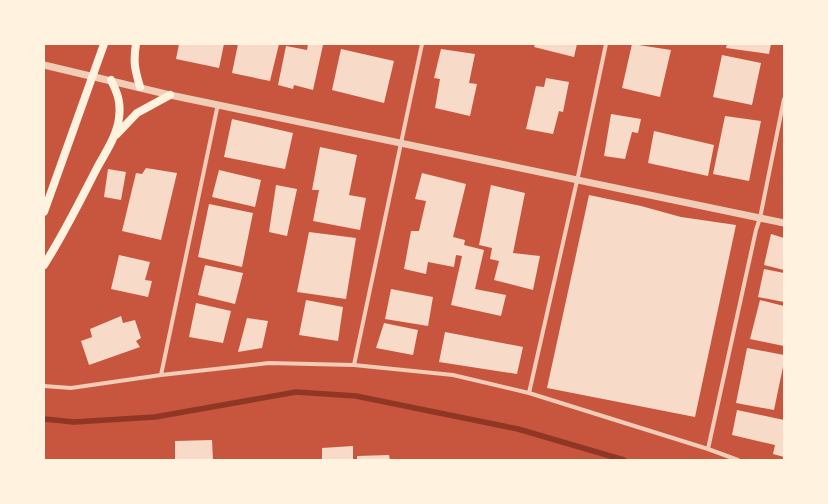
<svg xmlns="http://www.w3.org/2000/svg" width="828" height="504" font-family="'Asap Condensed',sans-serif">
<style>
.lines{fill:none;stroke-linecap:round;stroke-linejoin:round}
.stream{stroke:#8f3625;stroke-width:5.5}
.building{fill:#f7dbc8}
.minor{stroke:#f1ccb7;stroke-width:4}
.tertiary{stroke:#f1ccb7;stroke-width:7}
.secondary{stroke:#fff3e0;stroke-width:8}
</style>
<rect width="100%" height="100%" fill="#c8553d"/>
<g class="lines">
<!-- stream -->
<path class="stream" d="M 44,419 L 74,422 L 155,417 L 296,392 L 356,396 L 518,429 L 624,460"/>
</g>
<!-- building -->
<path class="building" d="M 179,44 L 224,44 L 219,68 L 176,59 Z
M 238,44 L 279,44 L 270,81 L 232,73 Z
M 308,44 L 323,45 L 313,90 L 294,85 L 293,89 L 278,85 L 286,46 L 307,50 Z
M 535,44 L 577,44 L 574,57 L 534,47 Z
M 632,44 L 671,50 L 660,97 L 622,88 Z
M 727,44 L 771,44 L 769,54 L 726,48 Z
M 341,49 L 394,61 L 384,103 L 332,90 Z
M 441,49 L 475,54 L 469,83 L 477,84 L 470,116 L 435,108 L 440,79 L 434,78 Z
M 722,55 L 761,63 L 752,105 L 713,97 Z
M 546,78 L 569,82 L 563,112 L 559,111 L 553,134 L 526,129 L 536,86 L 544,87 Z
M 611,114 L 641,119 L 638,133 L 632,132 L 625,159 L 604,156 Z
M 725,116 L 761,121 L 749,181 L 713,174 Z
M 232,119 L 293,133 L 285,169 L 224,157 Z
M 654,131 L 714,145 L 708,176 L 648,163 Z
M 320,147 L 357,155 L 349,195 L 366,198 L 360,230 L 313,221 L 319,190 L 312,190 Z
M 146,168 L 177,173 L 161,240 L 122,231 L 136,173 L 142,174 Z
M 108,169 L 126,172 L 121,200 L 104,197 Z
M 219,170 L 261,180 L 255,207 L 212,197 Z
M 422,173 L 466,184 L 453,237 L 465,240 L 464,245 L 484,250 L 475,289 L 506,295 L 501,316 L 451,305 L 462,256 L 456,255 L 454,267 L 428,262 L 426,274 L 404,269 L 411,231 L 419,231 L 426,201 L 415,199 Z
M 276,185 L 297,189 L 287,236 L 269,232 Z
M 491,185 L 525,193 L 513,253 L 540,256 L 533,290 L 494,280 L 499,261 L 490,259 L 492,248 L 479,245 Z
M 589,195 L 641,206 L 681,217 L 736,225 L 695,417 L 547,388 Z
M 209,204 L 253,213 L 242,267 L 198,257 Z
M 309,232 L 356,238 L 346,299 L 297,292 Z
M 771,234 L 784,238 L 784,270 L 764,265 Z
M 119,255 L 150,262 L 145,280 L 152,281 L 148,297 L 111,289 Z
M 205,265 L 243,273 L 235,304 L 198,295 Z
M 764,269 L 784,273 L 784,302 L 758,297 Z
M 391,289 L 433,297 L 428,326 L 385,319 Z
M 306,300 L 343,307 L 338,341 L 299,335 Z
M 760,300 L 784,306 L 784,346 L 750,339 Z
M 196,303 L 231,311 L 223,343 L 189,337 Z
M 121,316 L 123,323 L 135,320 L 141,338 L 136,341 L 140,347 L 89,365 L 81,341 L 92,337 L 90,329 Z
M 247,318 L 268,321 L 262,348 L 238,352 Z
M 384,323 L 418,330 L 413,355 L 376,348 Z
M 445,332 L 523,347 L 517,374 L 439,362 Z
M 747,348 L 784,355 L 784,362 L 774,410 L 736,403 Z
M 737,410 L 784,420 L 784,457 L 773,454 L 775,445 L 732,435 Z
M 212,440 L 213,460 L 175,460 L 175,441 Z
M 353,446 L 353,460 L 322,460 L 322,448 Z
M 389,455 L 390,460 L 357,460 L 357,456 Z"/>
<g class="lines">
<!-- minor -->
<path class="minor" d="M 354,365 L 422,44
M 161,375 L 218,104
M 44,386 L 71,388 L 161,375 L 269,363 L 354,365 L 453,375 L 529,393 L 708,449 L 738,460
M 529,393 L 579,172 L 606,44
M 708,449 L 756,230 L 760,218 L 784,99"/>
<!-- tertiary -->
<path class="tertiary" d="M 44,65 L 170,95 L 784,223"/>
<!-- secondary -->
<path class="secondary" d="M 136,44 C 133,62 135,70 140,87
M 116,135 L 137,113 L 170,95
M 44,212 L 104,44
M 44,265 C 64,234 80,201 97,168 C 105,153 117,136 119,118 C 121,103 118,94 111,80"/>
</g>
<!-- border -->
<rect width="828" height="504" fill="none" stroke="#fff3e0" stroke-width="90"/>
</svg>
